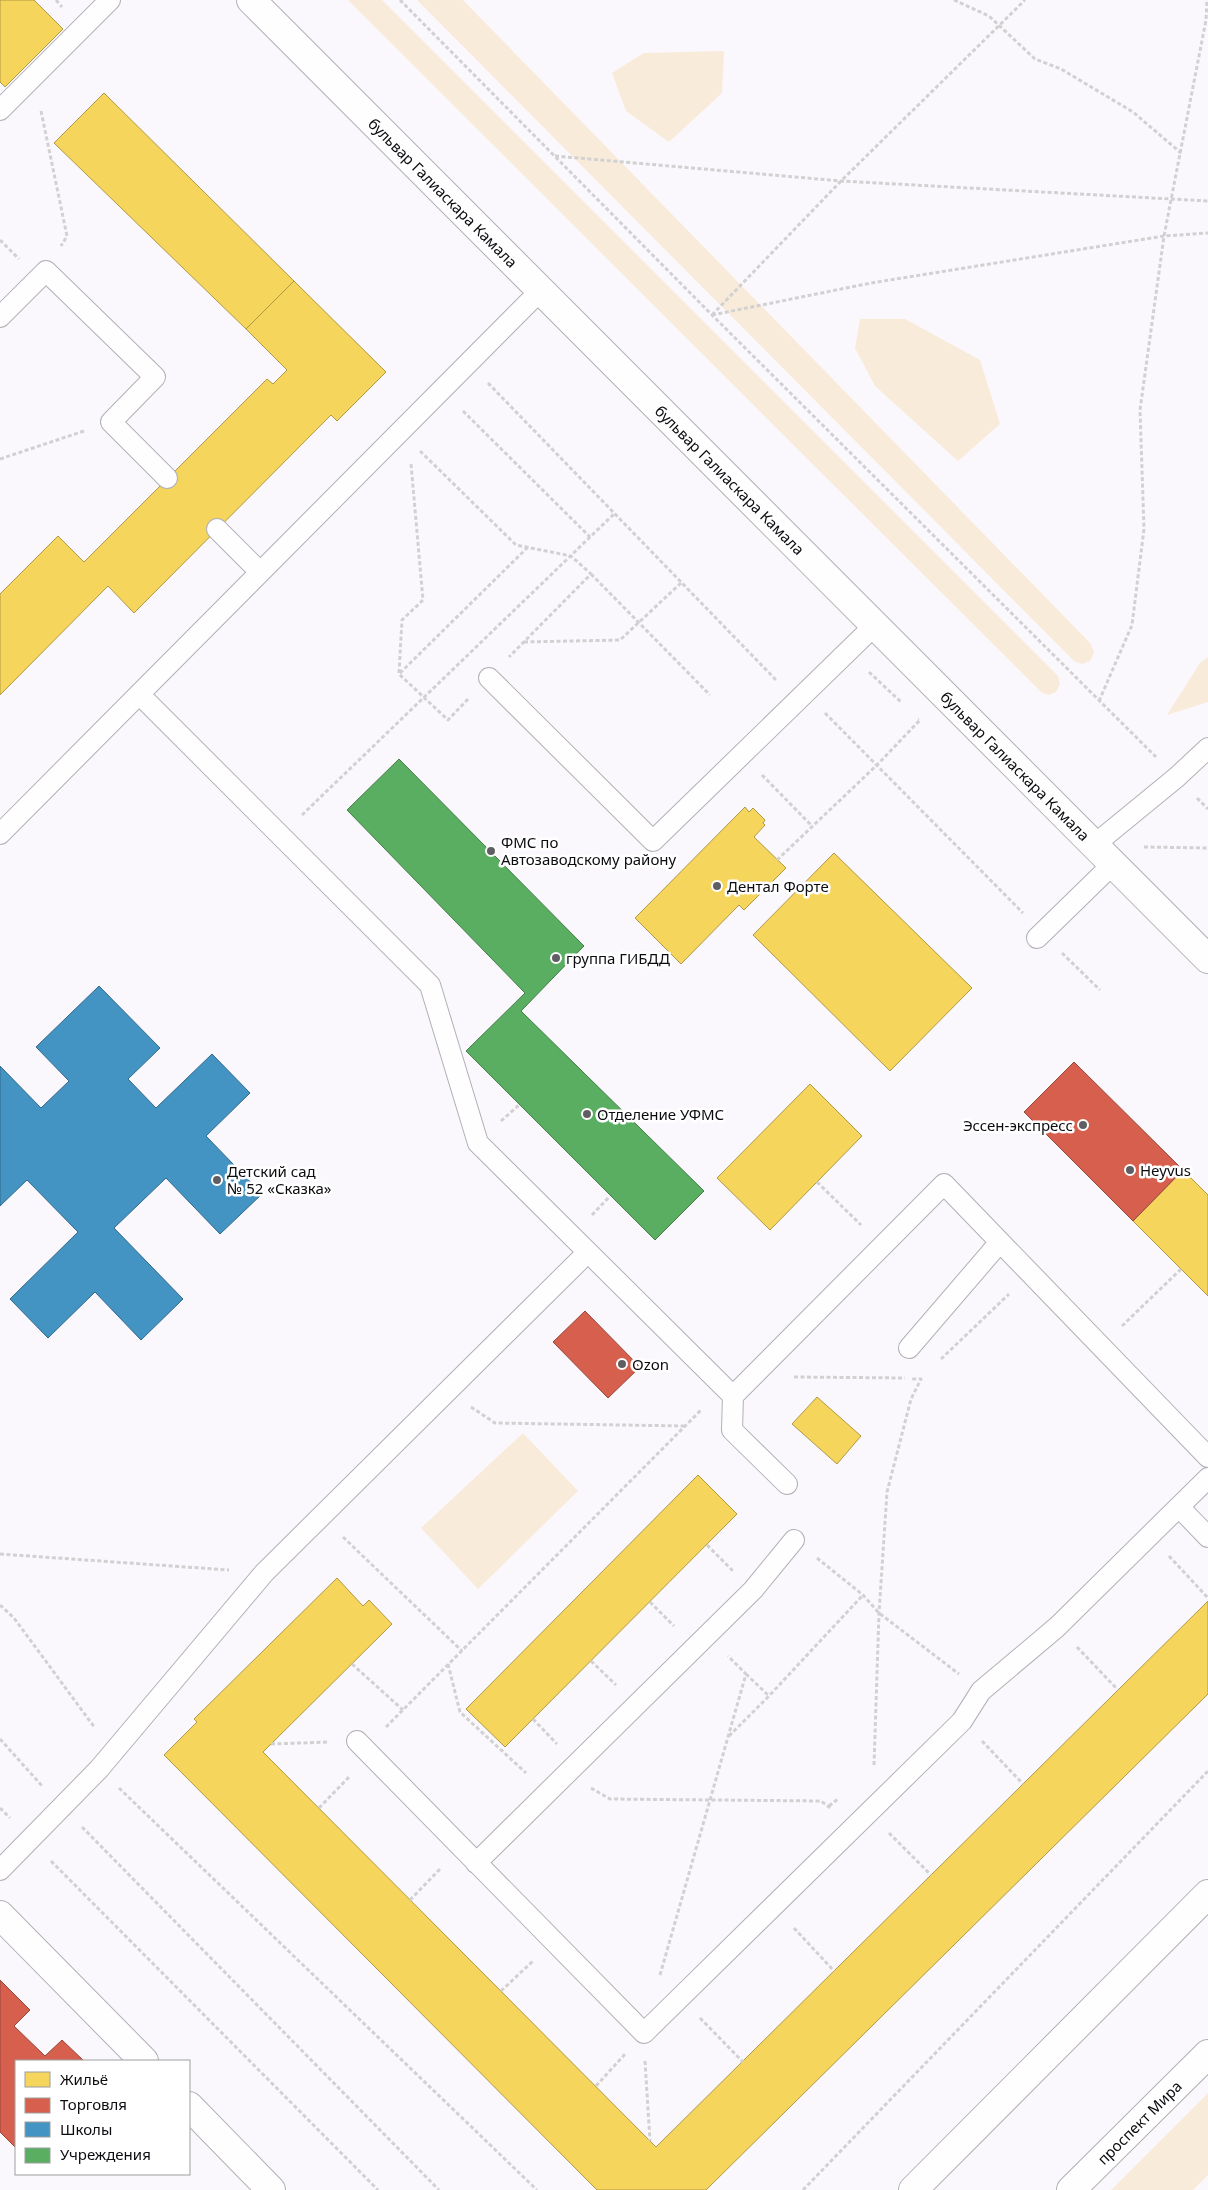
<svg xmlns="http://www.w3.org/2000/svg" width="1208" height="2190" font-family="'Noto Sans',sans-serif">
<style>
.green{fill:#f9ebd9}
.homes{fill:#f6d55c;stroke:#b09845}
.shops{fill:#d6604d;stroke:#99463a}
.schools{fill:#4393c3;stroke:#326a8d}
.public{fill:#5aae61;stroke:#437d48}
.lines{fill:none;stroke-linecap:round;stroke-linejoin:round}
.lane-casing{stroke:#b2b0b4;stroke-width:22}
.street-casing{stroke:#b2b0b4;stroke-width:30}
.primary-casing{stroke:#b2b0b4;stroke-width:30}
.path{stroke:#d1d1d2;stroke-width:3;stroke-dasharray:4 2.5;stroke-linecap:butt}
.lane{stroke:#fefeff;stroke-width:20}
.street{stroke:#fefeff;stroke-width:28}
.primary{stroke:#fefeff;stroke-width:28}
.poi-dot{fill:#5f5e62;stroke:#fff;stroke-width:2}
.labels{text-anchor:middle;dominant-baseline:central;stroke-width:5;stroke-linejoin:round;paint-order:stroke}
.street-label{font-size:15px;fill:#0c0b0f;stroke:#fff}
.poi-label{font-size:15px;fill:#0c0b0f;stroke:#fff;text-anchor:start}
</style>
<rect width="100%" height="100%" fill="#faf8fc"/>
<!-- green -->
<path class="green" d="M 348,0 L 382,0 L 1058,676 L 1060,684 L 1056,692 L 1048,695 L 1041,692 Z
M 417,0 L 463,0 L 1091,644 L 1094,653 L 1090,661 L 1082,664 L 1074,661 Z
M 724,51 L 722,93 L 669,142 L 626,111 L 612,73 L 644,53 Z
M 860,319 L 905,319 L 980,360 L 1000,424 L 958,461 L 875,386 L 855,348 Z
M 1208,657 L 1208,702 L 1167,715 L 1200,663 Z
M 523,1433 L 578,1491 L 478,1589 L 421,1528 Z
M 1208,2093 L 1208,2175 L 1193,2190 L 1111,2190 Z"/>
<!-- homes -->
<path class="homes" d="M 0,0 L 34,0 L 63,29 L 5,87 L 0,82 Z
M 104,93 L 294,281 L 246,329 L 54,143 Z
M 294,281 L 386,372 L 337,421 L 331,415 L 134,613 L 108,586 L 0,695 L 0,594 L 58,536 L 84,562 L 267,379 L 273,384 L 287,370 L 246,329 Z
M 745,807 L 749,812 L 753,808 L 765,820 L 763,823 L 765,825 L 754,837 L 786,868 L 744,910 L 739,905 L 681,964 L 635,918 Z
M 834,853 L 972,988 L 890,1071 L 753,935 Z
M 810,1084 L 862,1136 L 770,1230 L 717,1178 Z
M 1183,1170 L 1208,1195 L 1208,1296 L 1133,1221 Z
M 817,1397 L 861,1436 L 837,1464 L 792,1424 Z
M 698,1475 L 737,1514 L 505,1747 L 466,1709 Z
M 337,1578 L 363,1606 L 369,1600 L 392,1624 L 263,1752 L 656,2147 L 1208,1601 L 1208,1694 L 706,2190 L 597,2190 L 164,1755 L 197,1722 L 194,1719 Z"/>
<!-- shops -->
<path class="shops" d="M 1074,1062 L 1183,1170 L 1133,1221 L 1024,1112 Z
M 585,1311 L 640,1367 L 608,1398 L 553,1342 Z
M 0,1980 L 30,2010 L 14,2026 L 45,2056 L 62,2040 L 84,2061 L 16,2061 L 16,2148 L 0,2132 Z"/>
<!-- schools -->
<path class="schools" d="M 99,986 L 160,1048 L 128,1079 L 156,1108 L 212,1054 L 250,1093 L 206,1136 L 262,1194 L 220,1234 L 166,1178 L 114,1228 L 183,1299 L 141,1340 L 95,1292 L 48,1338 L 10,1299 L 78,1232 L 27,1180 L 0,1206 L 0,1066 L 41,1108 L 69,1081 L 36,1047 Z"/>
<!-- public -->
<path class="public" d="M 399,759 L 584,946 L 521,1011 L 704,1191 L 655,1240 L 466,1051 L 525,993 L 347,810 Z"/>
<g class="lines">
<defs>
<path id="lane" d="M 0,110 L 110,0
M 0,317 L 46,271 L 155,377 L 111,422 L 167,478
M 217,529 L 260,572
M 489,678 L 653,841 L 875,625
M 139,694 L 430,985 L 478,1143 L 733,1396 L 944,1184 L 1208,1457
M 0,834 L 541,290
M 1094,845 L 1177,777 L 1208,748
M 1037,938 L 1113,864
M 909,1348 L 1000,1242
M 733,1396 L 732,1430 L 787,1484
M 1179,1507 L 1208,1537
M 357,1741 L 644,2033 L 962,1721 L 981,1691 L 1057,1627 L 1208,1478
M 476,1863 L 753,1590 L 794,1540
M 0,1870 L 99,1769 L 264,1573 L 587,1253"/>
<g id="street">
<path id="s1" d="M 251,0 L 1208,959"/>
<path d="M 0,1915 L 144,2061"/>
<path d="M 189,2106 L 271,2190"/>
<path d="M 913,2190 L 1208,1894"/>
</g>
<g id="primary">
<path id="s2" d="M 1071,2190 L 1208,2054"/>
</g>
</defs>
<!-- lane casing -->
<use href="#lane" class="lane-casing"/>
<!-- street casing -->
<use href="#street" class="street-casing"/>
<!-- primary casing -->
<use href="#primary" class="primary-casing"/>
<!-- path -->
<path class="path" d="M 56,0 L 62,7
M 400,0 L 712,315 L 1156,757
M 954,0 L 989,16 L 1035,59 L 1061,69 L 1133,112 L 1181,153
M 41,111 L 67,236 L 61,246
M 555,156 L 841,181 L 1208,201
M 0,240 L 19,259
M 712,315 L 871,283 L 1164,236 L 1208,233
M 712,315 L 841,181 L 1025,0
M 488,383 L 776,680
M 463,411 L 590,537
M 420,451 L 516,545 L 571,556 L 591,574 L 509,657
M 0,459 L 84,431
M 591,574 L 710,695
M 524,642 L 620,640 L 682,582
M 869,672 L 901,702
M 399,673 L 402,620 L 423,600 L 411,464
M 468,699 L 448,720 L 399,674 L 528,547
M 1099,701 L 1132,625 L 1144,529 L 1140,410 L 1164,236 L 1206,20 L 1207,0
M 825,713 L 1023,913
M 762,775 L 812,826
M 1197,798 L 1208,809
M 302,815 L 615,513
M 1144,847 L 1208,848
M 777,860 L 877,765 L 920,720 L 918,719
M 1062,953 L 1100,990
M 501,1121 L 519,1105
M 817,1182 L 861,1225
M 592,1215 L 610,1196
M 1122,1326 L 1181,1269
M 941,1359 L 1009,1294
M 794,1377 L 905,1378
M 471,1407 L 495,1423 L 685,1426
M 343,1537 L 462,1651
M 707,1545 L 733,1571
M 0,1554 L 229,1570
M 1169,1556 L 1208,1598
M 817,1558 L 863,1595 L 879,1613 L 959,1674
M 650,1602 L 674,1626
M 0,1605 L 14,1618 L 95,1728
M 1077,1647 L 1118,1690
M 591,1661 L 616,1685
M 352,1664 L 403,1710
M 448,1664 L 460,1712 L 526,1773
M 746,1674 L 769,1696
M 533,1719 L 557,1744
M 386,1727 L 702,1409
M 729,1736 L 769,1696 L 863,1595
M 0,1739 L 43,1787
M 982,1741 L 1023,1784
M 271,1744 L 329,1742
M 874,1765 L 879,1613 L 887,1492 L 911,1399 L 921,1379 L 912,1379
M 119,1788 L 537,2190
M 591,1788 L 610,1799 L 821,1801 L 832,1809
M 829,1806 L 838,1799
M 0,1808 L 10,1818
M 319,1808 L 350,1776
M 82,1827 L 439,2190
M 889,1833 L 931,1875
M 51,1861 L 378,2190
M 410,1900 L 441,1868
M 794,1928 L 834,1971
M 660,1975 L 746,1674 L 728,1656
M 501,1991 L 533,1961
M 700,2018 L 743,2062
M 645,2061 L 650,2141
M 596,2086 L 626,2053
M 803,2190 L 1208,1771"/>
<!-- lane -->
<use href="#lane" class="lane"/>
<!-- street -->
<use href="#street" class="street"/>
<!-- primary -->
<use href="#primary" class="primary"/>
</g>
<!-- markers -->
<g class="poi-dot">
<circle cx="491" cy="851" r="5"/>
<circle cx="717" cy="886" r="5"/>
<circle cx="556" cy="958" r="5"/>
<circle cx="587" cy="1114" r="5"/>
<circle cx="1083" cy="1125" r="5"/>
<circle cx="1130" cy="1170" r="5"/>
<circle cx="217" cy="1180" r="5"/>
<circle cx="622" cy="1364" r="5"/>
</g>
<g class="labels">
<!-- street labels -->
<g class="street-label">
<text stroke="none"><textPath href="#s1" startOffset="272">бульвар Галиаскара Камала</textPath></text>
<text stroke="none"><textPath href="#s1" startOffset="678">бульвар Галиаскара Камала</textPath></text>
<text stroke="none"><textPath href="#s1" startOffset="1082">бульвар Галиаскара Камала</textPath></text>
<text stroke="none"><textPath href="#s2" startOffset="96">проспект Мира</textPath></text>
</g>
<!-- poi labels -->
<g class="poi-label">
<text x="501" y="842">ФМС по<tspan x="501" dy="17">Автозаводскому району</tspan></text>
<text x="727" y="886">Дентал Форте</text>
<text x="566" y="958">группа ГИБДД</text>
<text x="597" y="1114">Отделение УФМС</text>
<text x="1073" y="1125" text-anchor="end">Эссен-экспресс</text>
<text x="1140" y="1170">Heyvus</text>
<text x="227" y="1171">Детский сад<tspan x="227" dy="17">№ 52 «Сказка»</tspan></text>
<text x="632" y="1364">Ozon</text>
</g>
</g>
<!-- legend -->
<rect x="15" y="2060" width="175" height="115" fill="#ffffff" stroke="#9e9d9f"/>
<rect x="25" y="2072" width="25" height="15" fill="#f6d55c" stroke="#9e9d9f"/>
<text x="60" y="2085" font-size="15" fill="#0c0b0f">Жильё</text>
<rect x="25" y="2098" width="25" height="15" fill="#d6604d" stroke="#9e9d9f"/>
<text x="60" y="2110" font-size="15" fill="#0c0b0f">Торговля</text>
<rect x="25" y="2122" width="25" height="15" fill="#4393c3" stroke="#9e9d9f"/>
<text x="60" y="2135" font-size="15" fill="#0c0b0f">Школы</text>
<rect x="25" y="2148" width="25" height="15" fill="#5aae61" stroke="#9e9d9f"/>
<text x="60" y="2160" font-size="15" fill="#0c0b0f">Учреждения</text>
</svg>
